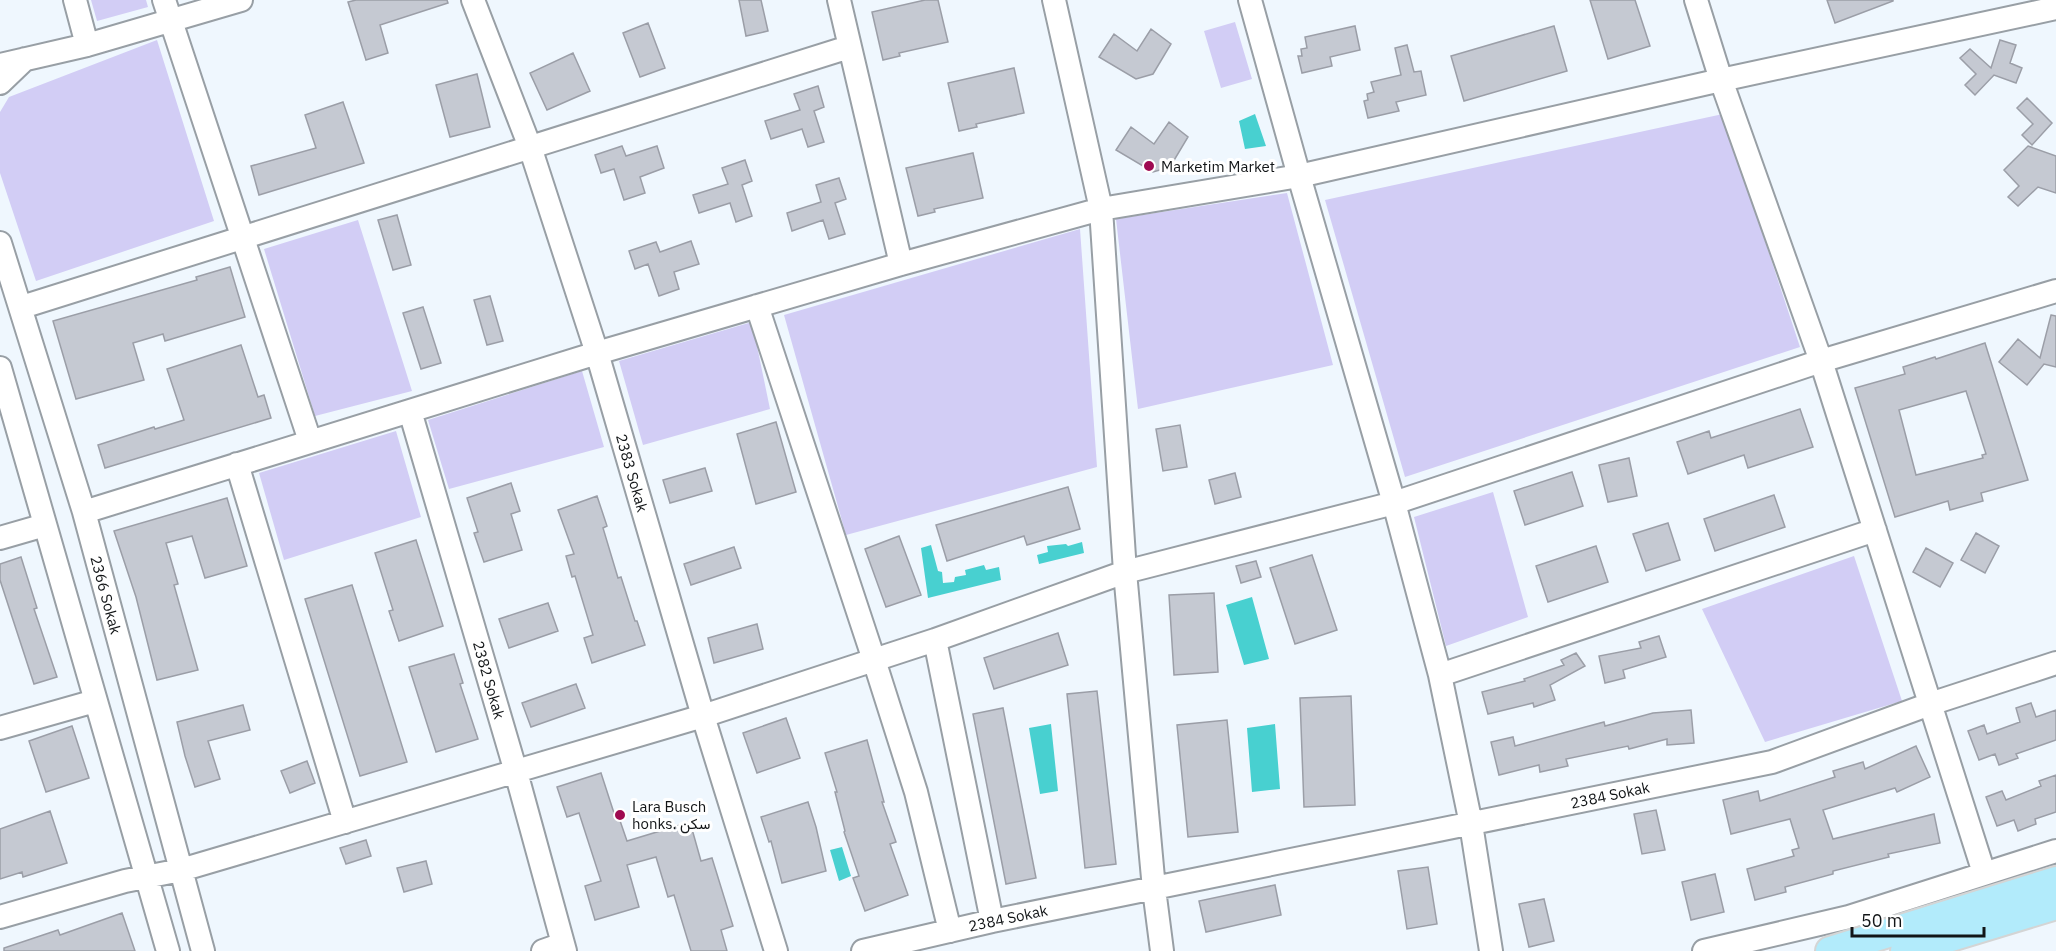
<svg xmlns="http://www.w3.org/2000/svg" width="2056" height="951" font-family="'IBM Plex Sans',Vazirmatn,sans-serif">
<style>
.green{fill:#d2cdf5}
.water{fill:#48d0d0}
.building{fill:#c5c9d2;stroke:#9b9ea7;stroke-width:1.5;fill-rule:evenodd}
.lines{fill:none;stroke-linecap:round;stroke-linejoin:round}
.minor-casing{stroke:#989fa5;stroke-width:26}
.major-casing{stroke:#d4d5d5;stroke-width:32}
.minor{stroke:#fff;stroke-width:22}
.major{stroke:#b2ebfb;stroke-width:28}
.poi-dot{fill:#9f0a51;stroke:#fff;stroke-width:2}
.labels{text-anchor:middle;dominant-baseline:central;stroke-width:6;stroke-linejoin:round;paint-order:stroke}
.poi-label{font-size:15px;fill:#121517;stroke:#fff;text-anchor:start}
.street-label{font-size:15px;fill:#121517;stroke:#fff}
</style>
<rect width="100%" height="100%" fill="#eff7fe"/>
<!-- green -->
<path class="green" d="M 91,0 L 146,0 L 148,7 L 97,21 Z
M 1235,22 L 1252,79 L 1221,88 L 1204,31 Z
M 157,40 L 214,221 L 36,281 L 0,173 L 0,112 L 9,97 Z
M 1723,114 L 1800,347 L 1405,477 L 1325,200 Z
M 1287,193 L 1333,365 L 1138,409 L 1116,219 Z
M 358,220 L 412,391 L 315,416 L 264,249 Z
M 1080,229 L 1097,467 L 846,535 L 784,315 Z
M 752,322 L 770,409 L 643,445 L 619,361 Z
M 582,371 L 604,447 L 449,489 L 428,420 Z
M 396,431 L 421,517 L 284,560 L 259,473 Z
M 1493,492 L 1528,617 L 1446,646 L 1414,517 Z
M 1854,556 L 1902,701 L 1765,742 L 1702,609 Z"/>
<!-- water -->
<path class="water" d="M 1255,114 L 1266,146 L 1245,149 L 1239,121 Z
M 1082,542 L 1084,553 L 1039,564 L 1037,555 L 1048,552 L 1047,546 L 1066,544 L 1068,546 Z
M 931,545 L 938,571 L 942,572 L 943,583 L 954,582 L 955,577 L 966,575 L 965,570 L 984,565 L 986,570 L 999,567 L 1001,580 L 928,598 L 921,548 Z
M 1252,597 L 1269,659 L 1244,665 L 1226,605 Z
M 1051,724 L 1058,791 L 1040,794 L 1029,728 Z
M 1275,724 L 1280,789 L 1252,792 L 1247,728 Z
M 842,847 L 851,876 L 839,881 L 830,850 Z"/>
<!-- building -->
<path class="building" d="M 356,0 L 447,0 L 448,3 L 380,25 L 388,53 L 366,60 L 348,2 Z
M 739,0 L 761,0 L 768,31 L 746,36 Z
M 925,0 L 938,0 L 948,42 L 899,53 L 900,56 L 883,60 L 872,12 Z
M 1590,0 L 1635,0 L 1650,46 L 1608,59 Z
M 1827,0 L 1893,0 L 1893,1 L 1835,23 Z
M 648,23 L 665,68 L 640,77 L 623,33 Z
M 1355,26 L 1360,50 L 1330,57 L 1332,66 L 1302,73 L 1298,56 L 1302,56 L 1301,49 L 1307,48 L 1305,37 Z
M 1554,26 L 1567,71 L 1464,101 L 1451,56 Z
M 1151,29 L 1171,44 L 1153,74 L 1136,79 L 1099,57 L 1114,34 L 1137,51 Z
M 2000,40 L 2016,45 L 2010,63 L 2022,68 L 2016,83 L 1994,75 L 1975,95 L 1965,85 L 1976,74 L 1960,58 L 1970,49 L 1991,68 Z
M 1407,45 L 1414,72 L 1421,71 L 1426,95 L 1396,102 L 1399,111 L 1368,118 L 1364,101 L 1368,100 L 1367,94 L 1374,92 L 1371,82 L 1401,75 L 1395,48 Z
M 573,53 L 590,91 L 547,110 L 530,73 Z
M 1014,68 L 1024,113 L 976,124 L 977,127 L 959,131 L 948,83 Z
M 477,74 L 490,127 L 450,137 L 436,85 Z
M 818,86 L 824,107 L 814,111 L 824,142 L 808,147 L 802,129 L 771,139 L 765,121 L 800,110 L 794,94 Z
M 2027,98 L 2052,123 L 2032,145 L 2022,135 L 2033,124 L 2017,108 Z
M 343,102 L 364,163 L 259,195 L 251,166 L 316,148 L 305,115 Z
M 1169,122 L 1188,137 L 1170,167 L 1153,172 L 1116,150 L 1131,127 L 1154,144 Z
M 622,146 L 626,156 L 657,146 L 664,168 L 640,177 L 645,193 L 624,200 L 614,169 L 601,173 L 595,155 Z
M 2028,146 L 2056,156 L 2056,193 L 2038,187 L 2018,206 L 2008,197 L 2019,186 L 2004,170 Z
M 973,153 L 983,198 L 934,209 L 935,212 L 918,216 L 906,168 Z
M 745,160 L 752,181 L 742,185 L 752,216 L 736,222 L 730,203 L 699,213 L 693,195 L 728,184 L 722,168 Z
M 839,178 L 846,199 L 835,203 L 845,234 L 829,239 L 823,220 L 792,231 L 787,213 L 821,202 L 816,185 Z
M 397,215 L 411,265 L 393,270 L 378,220 Z
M 691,241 L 699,264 L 674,272 L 679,289 L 659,296 L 648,264 L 635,269 L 629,251 L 656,242 L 660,252 Z
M 230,267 L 245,317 L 165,341 L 163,334 L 133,343 L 144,380 L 76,399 L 53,321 L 197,280 L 196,277 Z
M 490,296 L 503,341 L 487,345 L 474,300 Z
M 423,307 L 441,363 L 421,369 L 403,313 Z
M 2051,315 L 2056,316 L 2056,367 L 2044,364 L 2027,385 L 1999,362 L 2018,339 L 2040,358 Z
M 1985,343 L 2028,480 L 1981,493 L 1983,501 L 1950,510 L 1948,501 L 1895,517 L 1855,388 L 1905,374 L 1903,367 L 1935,357 L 1936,359 ZM 1966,391 L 1986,454 L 1982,455 L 1983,458 L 1916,475 L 1899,410 Z
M 241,345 L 258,397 L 264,395 L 271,418 L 105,468 L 98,445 L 154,427 L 155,429 L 184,420 L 167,369 Z
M 1800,409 L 1813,447 L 1748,468 L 1744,455 L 1688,474 L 1677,442 L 1709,431 L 1711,438 Z
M 776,422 L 796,492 L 756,504 L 737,434 Z
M 1180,425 L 1187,467 L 1163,471 L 1156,429 Z
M 1629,458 L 1637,496 L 1608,502 L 1599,465 Z
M 705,468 L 712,491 L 670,503 L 663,480 Z
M 1572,472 L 1583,506 L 1525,525 L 1514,491 Z
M 1235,473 L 1241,497 L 1215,504 L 1209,480 Z
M 511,483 L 520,511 L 511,514 L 522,550 L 484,562 L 474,533 L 478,532 L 467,498 Z
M 1068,487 L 1080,529 L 1027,545 L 1024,536 L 947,561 L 936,525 Z
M 1774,495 L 1785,527 L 1715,551 L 1704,519 Z
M 597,496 L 607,526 L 603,528 L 618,578 L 621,577 L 635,621 L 637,621 L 645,645 L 592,663 L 584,638 L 593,635 L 575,576 L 572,577 L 566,556 L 574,554 L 558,510 Z
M 227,498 L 247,566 L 205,578 L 192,536 L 166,543 L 178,584 L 174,585 L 198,670 L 157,680 L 136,597 L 114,531 Z
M 1668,523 L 1680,560 L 1646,571 L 1633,534 Z
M 1976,533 L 1999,546 L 1985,573 L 1961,560 Z
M 899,536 L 921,595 L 886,607 L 865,549 Z
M 416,540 L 443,626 L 399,641 L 389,611 L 393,610 L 375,553 Z
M 1596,546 L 1608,582 L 1548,602 L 1536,566 Z
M 734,547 L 741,568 L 691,585 L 684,564 Z
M 1926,548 L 1953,563 L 1940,587 L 1913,572 Z
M 1312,555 L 1337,630 L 1295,644 L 1270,568 Z
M 21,557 L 37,608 L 34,609 L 57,677 L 34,684 L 0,580 L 0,564 Z
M 1256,561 L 1261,577 L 1241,583 L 1236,566 Z
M 352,585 L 407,762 L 360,776 L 305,599 Z
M 1214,593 L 1218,672 L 1174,675 L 1169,595 Z
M 548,603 L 558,631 L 509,648 L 499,619 Z
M 757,624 L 763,649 L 714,663 L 708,638 Z
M 1058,633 L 1068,665 L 994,689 L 984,658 Z
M 1659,636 L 1666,657 L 1623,670 L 1625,678 L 1605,683 L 1599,656 L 1641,648 L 1639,642 Z
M 1576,653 L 1585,666 L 1550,685 L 1555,700 L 1534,707 L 1533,703 L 1488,714 L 1482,692 L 1525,681 L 1524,679 L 1564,665 L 1561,660 Z
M 454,654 L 463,683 L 460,684 L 478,739 L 436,752 L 409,667 Z
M 576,684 L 585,708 L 531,727 L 522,703 Z
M 1097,691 L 1116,864 L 1085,868 L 1067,694 Z
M 1351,696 L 1355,805 L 1304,807 L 1300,698 Z
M 2031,703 L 2036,717 L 2056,710 L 2056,740 L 2016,754 L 2018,758 L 1999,765 L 1995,754 L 1979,760 L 1968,731 L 1984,725 L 1987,734 L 2020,722 L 2016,708 Z
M 243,705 L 250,730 L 208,741 L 220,779 L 195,787 L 185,756 L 177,722 Z
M 1003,708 L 1036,878 L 1006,884 L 973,714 Z
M 1691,710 L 1694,743 L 1667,745 L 1667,739 L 1629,749 L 1628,746 L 1566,759 L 1568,766 L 1540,772 L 1539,765 L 1499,775 L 1491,742 L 1513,737 L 1515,746 L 1604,722 L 1605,726 L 1653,713 Z
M 786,718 L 800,758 L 757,773 L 743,733 Z
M 1227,720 L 1238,832 L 1188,837 L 1177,725 Z
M 72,726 L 89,778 L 46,792 L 29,741 Z
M 867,740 L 884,802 L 882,802 L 896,842 L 890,844 L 908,895 L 865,911 L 853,878 L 859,876 L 844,832 L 845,831 L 835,792 L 837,792 L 825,753 Z
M 1916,746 L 1930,777 L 1897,792 L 1895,788 L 1823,810 L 1833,839 L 1934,814 L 1940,843 L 1888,854 L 1889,857 L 1833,871 L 1833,874 L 1785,887 L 1786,892 L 1755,900 L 1747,869 L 1794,856 L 1792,850 L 1799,848 L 1790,819 L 1731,834 L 1723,800 L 1758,791 L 1760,801 L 1835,777 L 1833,771 L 1863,762 L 1865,769 Z
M 307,761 L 315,783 L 290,793 L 281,771 Z
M 601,773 L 614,813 L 617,812 L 627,841 L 690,822 L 701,861 L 712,858 L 733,926 L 721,930 L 727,951 L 691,951 L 674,895 L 668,897 L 656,857 L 627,865 L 639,907 L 595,920 L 585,886 L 601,881 L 579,813 L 567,817 L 557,787 Z
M 2056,775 L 2056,812 L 2035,819 L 2036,824 L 2018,831 L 2014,820 L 1997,826 L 1986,797 L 2002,791 L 2006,800 L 2041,786 L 2039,781 Z
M 808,802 L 816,827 L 826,871 L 782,883 L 771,841 L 769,842 L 761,817 Z
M 1656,810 L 1665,850 L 1642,854 L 1634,814 Z
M 50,811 L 67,863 L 23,877 L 22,872 L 0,879 L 0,829 Z
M 366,840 L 371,856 L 346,864 L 340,848 Z
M 426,861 L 432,884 L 404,892 L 397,868 Z
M 1428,867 L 1437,924 L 1407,929 L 1398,871 Z
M 1715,874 L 1724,912 L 1691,920 L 1682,882 Z
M 1275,885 L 1281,915 L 1206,932 L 1199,901 Z
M 1544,899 L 1554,941 L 1529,947 L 1519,904 Z
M 122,913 L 135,951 L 4,951 L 4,948 L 58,930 L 60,935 Z"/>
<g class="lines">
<defs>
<path id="minor" d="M 75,0 L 87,45
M 164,0 L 310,441
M 473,0 L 530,147 L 597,353 L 703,716 L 776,951
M 839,0 L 901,264
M 1054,0 L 1101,209 L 1125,572 L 1154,889 L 1162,951
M 1250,0 L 1299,176 L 1394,503 L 1440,675 L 1471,824 L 1491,951
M 1696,0 L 1721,80 L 1821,361 L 1984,873
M 0,65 L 87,45 L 241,0
M 0,83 L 25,59
M 0,243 L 84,512 L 203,951
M 757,306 L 874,660 L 916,792 L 950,931
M 22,307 L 849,47
M 0,368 L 168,951
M 410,411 L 516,772 L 565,951
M 237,464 L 345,822
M 84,512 L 597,353 L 901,264 L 1101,209 L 1299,176 L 1721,80 L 2056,8
M 0,538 L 45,525
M 935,640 L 992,921
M 1440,675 L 1875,530
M 0,728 L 95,701
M 0,917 L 125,881 L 181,870 L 703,716 L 935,640 L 1125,572 L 1394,503 L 1821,361 L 2056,291
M 543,951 L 563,944
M 863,951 L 992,921 L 1772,762 L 1930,704 L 2056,663
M 1704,951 L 1849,917 L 2056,851"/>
<path id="major" d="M 1830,951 L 2056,881
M 1905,951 L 2056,905"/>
</defs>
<!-- minor casing -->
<use href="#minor" class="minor-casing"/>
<!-- major casing -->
<use href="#major" class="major-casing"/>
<!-- minor -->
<use href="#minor" class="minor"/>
<!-- major -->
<use href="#major" class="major"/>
</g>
<!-- markers -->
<g class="poi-dot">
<circle cx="1149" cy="166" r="6"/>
<circle cx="620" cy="815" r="6"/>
</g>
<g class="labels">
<!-- poi labels -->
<g class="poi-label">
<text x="1161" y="166">Marketim Market</text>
<text x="632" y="806">Lara Busch<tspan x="632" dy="17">honks. سكن</tspan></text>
</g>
<!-- street labels -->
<g class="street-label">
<text transform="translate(632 473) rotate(74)">2383 Sokak</text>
<text transform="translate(106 595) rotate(75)">2366 Sokak</text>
<text transform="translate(489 680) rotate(74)">2382 Sokak</text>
<text transform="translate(1610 795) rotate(-12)">2384 Sokak</text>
<text transform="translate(1008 918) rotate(-12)">2384 Sokak</text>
</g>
</g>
<!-- scale -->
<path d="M1852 927v9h132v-9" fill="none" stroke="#121517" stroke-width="3"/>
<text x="1861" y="927" font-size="18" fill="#121517" stroke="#ffffff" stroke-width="4.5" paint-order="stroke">50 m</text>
</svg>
